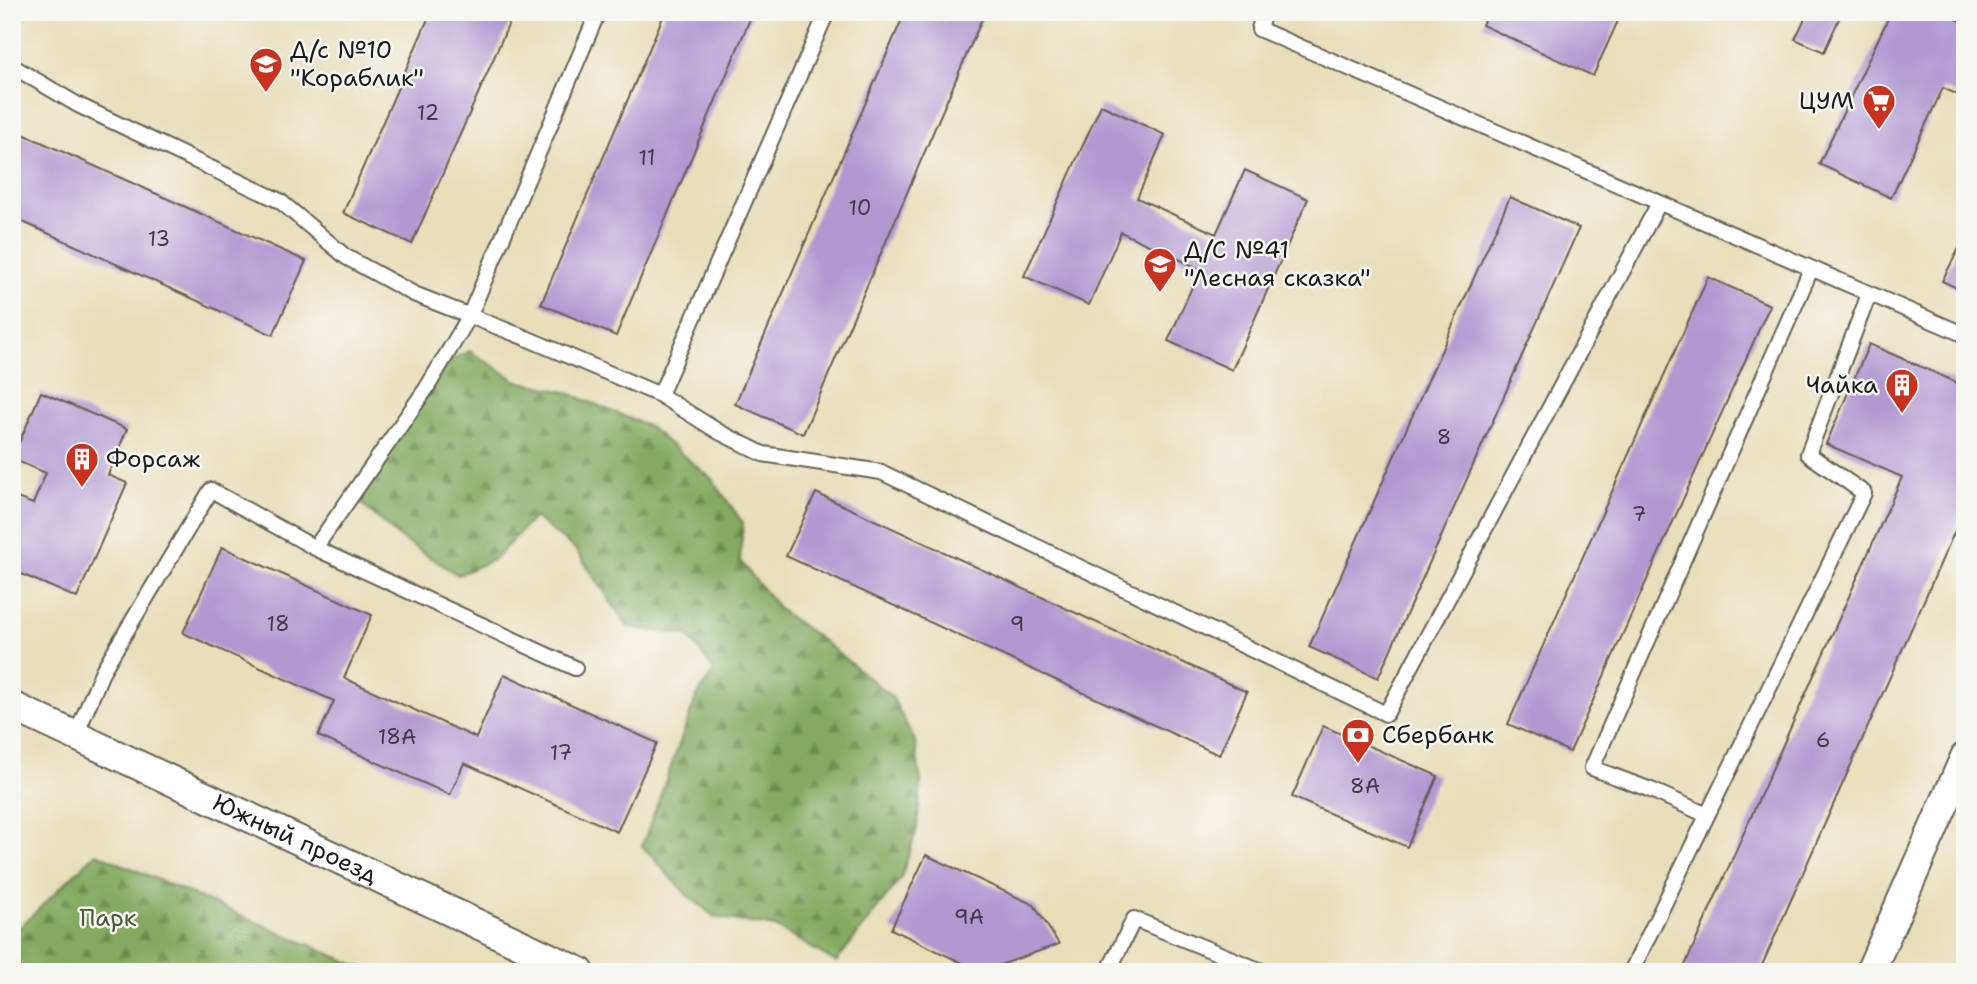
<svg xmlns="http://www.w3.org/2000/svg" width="1977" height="984" font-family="'Shantell Sans',sans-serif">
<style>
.forest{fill:url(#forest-firs);stroke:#50633e;stroke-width:2}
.building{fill:#b098d1}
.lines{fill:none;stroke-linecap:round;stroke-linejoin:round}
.lane-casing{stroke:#646053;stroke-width:18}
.street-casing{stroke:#646053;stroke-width:32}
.lane{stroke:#fff;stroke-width:14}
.street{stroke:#fff;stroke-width:28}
.labels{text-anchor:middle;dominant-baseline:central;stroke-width:5;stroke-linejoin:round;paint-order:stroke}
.number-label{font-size:21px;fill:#413b49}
.poi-label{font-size:24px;fill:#1c1c1c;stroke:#f6f6f2;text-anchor:start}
.street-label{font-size:24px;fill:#1c1c1c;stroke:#f6f6f2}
.park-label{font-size:24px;fill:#4c5738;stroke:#f6f6f2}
</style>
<defs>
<pattern id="forest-firs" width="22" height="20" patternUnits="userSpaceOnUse" patternTransform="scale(1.75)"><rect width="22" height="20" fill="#83aa60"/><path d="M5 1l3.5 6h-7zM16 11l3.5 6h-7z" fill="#6a8a4e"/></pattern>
</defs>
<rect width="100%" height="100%" fill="#f6f6f2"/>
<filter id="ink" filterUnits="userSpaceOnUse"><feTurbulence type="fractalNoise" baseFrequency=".0143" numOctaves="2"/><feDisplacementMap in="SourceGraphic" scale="14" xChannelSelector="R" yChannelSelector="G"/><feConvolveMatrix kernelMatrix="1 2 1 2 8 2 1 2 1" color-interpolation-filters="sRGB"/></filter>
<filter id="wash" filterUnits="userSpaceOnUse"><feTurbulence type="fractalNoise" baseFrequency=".00686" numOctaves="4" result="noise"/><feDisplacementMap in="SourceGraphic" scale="28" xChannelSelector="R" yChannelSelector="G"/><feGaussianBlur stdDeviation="1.57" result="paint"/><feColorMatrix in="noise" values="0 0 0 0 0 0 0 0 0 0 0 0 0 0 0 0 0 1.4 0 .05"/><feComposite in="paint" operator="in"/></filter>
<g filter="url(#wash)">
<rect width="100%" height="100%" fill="#e9deba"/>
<!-- forest -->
<path class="forest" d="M 470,351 L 517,381 L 566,392 L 648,426 L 712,479 L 743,523 L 740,561 L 780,610 L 827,644 L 892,697 L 915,741 L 921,782 L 917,829 L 901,878 L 836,962 L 775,927 L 715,917 L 687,895 L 642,846 L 696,698 L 714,670 L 687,635 L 628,627 L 576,550 L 534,517 L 495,559 L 458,575 L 397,536 L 350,493 L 439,366 Z
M 96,853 L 372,972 L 12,972 L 12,935 Z"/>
<g id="blocks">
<!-- building -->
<path class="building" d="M 431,12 L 514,12 L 412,244 L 343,213 Z
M 665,12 L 753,12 L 616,336 L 541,304 Z
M 905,12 L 985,12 L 803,434 L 735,404 Z
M 1488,12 L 1622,12 L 1593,76 L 1482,25 Z
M 1808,12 L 1842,12 L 1824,52 L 1795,39 Z
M 1891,12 L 1942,12 L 1965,23 L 1965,98 L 1943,88 L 1891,198 L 1819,164 Z
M 1101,105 L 1165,135 L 1137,198 L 1216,234 L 1245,170 L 1308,199 L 1232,370 L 1168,341 L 1200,269 L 1121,232 L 1089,305 L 1024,276 Z
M 12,129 L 306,261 L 273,335 L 12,217 Z
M 1510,197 L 1579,228 L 1378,678 L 1309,647 Z
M 1965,237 L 1965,292 L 1942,281 Z
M 1708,277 L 1770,305 L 1570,752 L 1508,724 Z
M 1869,344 L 1965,386 L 1965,508 L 1759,972 L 1682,972 L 1902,477 L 1826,444 Z
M 41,392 L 127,429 L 108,475 L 127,483 L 77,598 L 12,570 L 12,496 L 33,504 L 46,473 L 12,459 Z
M 816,493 L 1247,692 L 1219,755 L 786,556 Z
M 222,547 L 372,615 L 344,678 L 476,738 L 504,674 L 657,743 L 617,832 L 464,763 L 450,795 L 318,736 L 334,701 L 183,633 Z
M 1323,726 L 1438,776 L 1407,847 L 1292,797 Z
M 926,855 L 1034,905 L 1059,944 L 981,972 L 891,929 Z"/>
</g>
</g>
<g filter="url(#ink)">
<use href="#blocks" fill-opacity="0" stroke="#646053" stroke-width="2"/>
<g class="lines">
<defs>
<path id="lane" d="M 1264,12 L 1259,29 L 1965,335
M 12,66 L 78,105 L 280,201 L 346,257 L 414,294 L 526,338 L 660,395 L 719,432 L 763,454 L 881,472 L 1386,714 L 1659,203
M 660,395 L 827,12
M 315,548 L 575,668
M 76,735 L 103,670 L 211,490 L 315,548 L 426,389 L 469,317 L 598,12
M 1707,815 L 1651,790 L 1592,768 L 1811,269
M 1108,972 L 1134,919 L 1264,972
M 1631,972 L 1864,493 L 1808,454 L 1869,294"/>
<g id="street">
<path id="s1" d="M 12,706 L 580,972"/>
<path d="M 1870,972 L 1965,757"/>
</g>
</defs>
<!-- lane casing -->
<use href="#lane" class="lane-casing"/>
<!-- street casing -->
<use href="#street" class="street-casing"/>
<!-- lane -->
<use href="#lane" class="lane"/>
<!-- street -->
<use href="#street" class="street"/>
</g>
</g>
<!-- icons -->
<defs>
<symbol id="school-pin" viewBox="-11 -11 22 30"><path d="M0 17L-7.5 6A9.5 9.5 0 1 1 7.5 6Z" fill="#c8321e" stroke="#f6f6f2"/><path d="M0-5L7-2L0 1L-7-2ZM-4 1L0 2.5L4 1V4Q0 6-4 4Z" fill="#fff"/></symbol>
<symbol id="supermarket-pin" viewBox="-11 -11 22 30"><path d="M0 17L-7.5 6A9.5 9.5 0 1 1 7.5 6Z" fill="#c8321e" stroke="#f6f6f2"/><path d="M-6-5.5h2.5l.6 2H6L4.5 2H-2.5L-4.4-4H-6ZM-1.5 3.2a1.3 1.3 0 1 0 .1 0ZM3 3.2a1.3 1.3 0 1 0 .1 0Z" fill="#fff"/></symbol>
<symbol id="building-pin" viewBox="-11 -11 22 30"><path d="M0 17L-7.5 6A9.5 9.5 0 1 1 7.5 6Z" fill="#c8321e" stroke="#f6f6f2"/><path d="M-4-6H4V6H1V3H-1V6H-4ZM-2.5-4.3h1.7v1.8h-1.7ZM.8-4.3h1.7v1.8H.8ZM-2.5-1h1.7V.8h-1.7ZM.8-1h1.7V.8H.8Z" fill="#fff"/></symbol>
<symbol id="bank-pin" viewBox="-11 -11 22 30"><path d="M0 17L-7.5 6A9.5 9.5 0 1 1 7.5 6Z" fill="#c8321e" stroke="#f6f6f2"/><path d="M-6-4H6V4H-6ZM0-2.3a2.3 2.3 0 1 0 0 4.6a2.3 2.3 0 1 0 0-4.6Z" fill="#fff"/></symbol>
</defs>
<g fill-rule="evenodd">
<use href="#school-pin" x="247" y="45" width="38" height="52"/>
<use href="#supermarket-pin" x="1860" y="82" width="38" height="52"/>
<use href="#school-pin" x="1141" y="245" width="38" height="52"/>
<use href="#building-pin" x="1883" y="366" width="38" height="52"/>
<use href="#building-pin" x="63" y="440" width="38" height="52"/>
<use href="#bank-pin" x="1339" y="716" width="38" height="52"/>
</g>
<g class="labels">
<!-- number labels -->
<g class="number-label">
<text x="428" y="113">12</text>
<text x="647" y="158">11</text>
<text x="860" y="208">10</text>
<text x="159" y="239">13</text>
<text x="1444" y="437">8</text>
<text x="1639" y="514">7</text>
<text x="278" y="624">18</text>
<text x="1017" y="624">9</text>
<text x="397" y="737">18А</text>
<text x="1823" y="740">6</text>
<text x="561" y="753">17</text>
<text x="1365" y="786">8А</text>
<text x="969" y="917">9А</text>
</g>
<!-- poi labels -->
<g class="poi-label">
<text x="290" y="50">Д/с №10<tspan x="290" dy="28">"Кораблик"</tspan></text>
<text x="1854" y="101" text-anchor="end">ЦУМ</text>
<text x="1184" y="250">Д/С №41<tspan x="1184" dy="28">"Лесная сказка"</tspan></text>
<text x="1878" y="385" text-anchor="end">Чайка</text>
<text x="106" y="459">Форсаж</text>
<text x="1382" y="735">Сбербанк</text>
</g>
<!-- street labels -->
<g class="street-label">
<text stroke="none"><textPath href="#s1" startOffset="313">Южный проезд</textPath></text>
</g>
<!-- park labels -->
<g class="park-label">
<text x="108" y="918">Парк</text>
</g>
</g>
<!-- margin -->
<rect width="1977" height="984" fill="none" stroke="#f6f6f2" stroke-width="42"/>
</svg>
